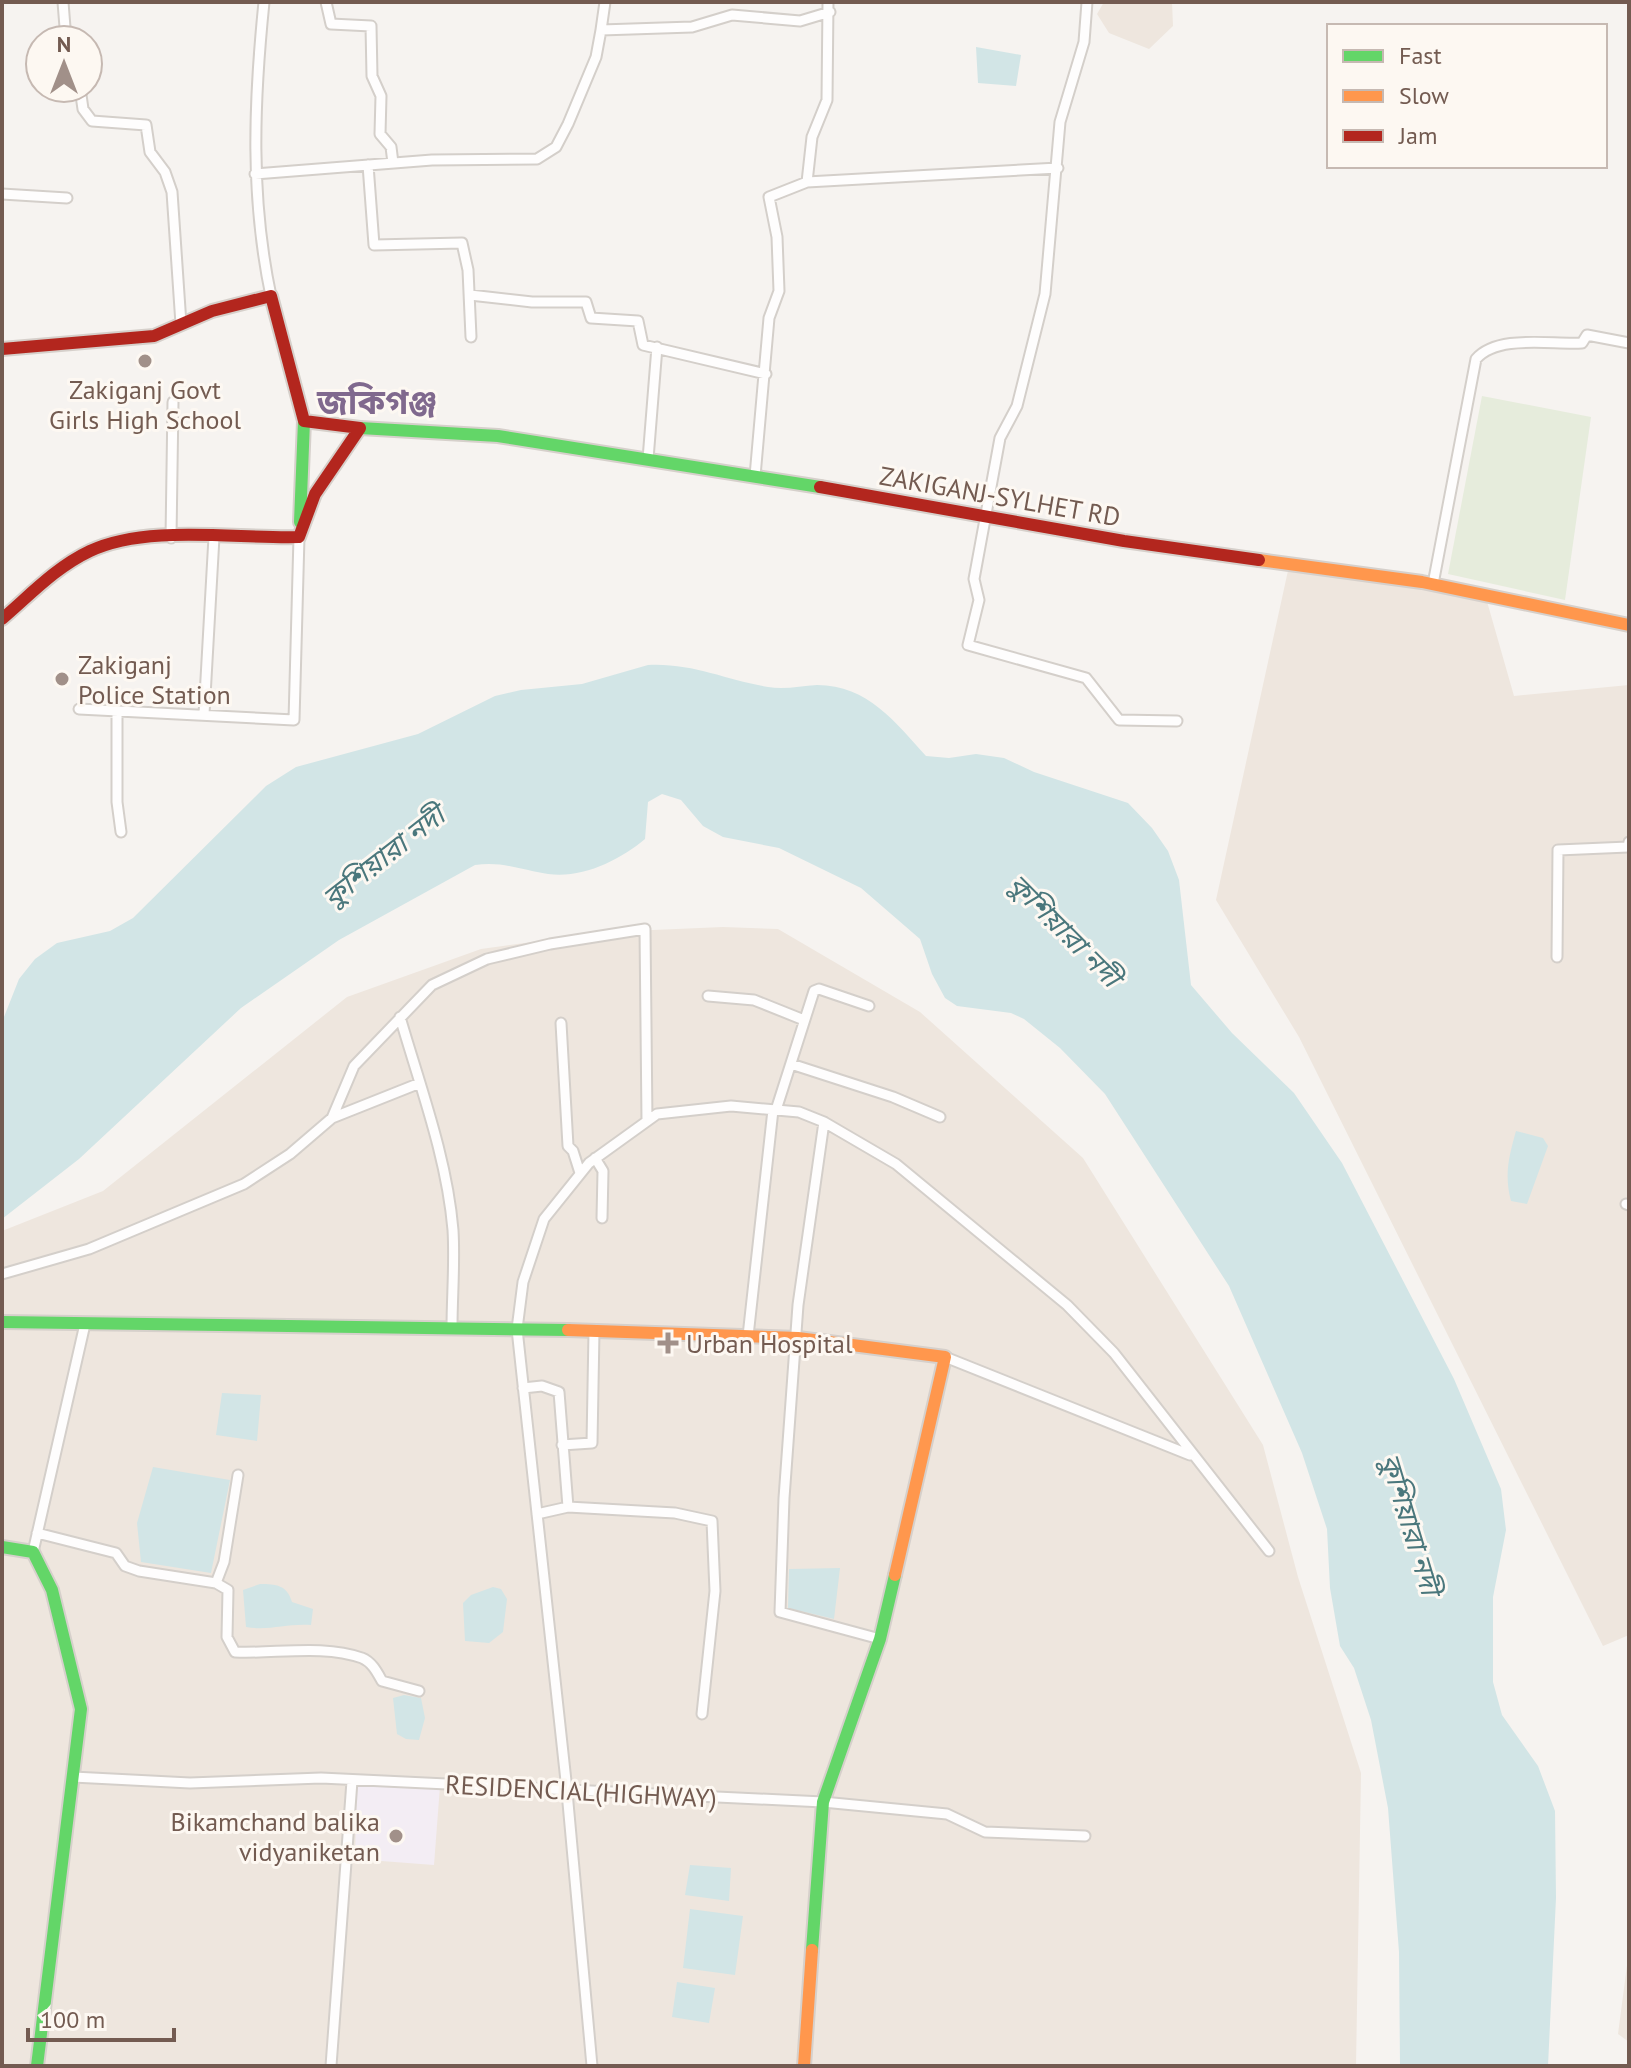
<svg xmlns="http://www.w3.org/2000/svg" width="1631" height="2068" font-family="'PT Sans','Noto Sans Bengali',sans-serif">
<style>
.residential{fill:#eee6de}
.education{fill:#f3edf4}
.green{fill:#e6ecdc}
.water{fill:#d2e5e6}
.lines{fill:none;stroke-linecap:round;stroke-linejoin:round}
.street-casing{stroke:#d4cfca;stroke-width:13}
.fast-casing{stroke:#d6d0cb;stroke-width:16}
.slow-casing{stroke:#d6d0cb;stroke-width:16}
.jam-casing{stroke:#d6d0cb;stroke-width:16}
.street{stroke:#fefdfd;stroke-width:9}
.fast{stroke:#63d668;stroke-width:12}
.slow{stroke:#ff974d;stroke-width:12}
.jam{stroke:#b3261e;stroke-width:12}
.poi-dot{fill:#a19089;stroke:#fdf8f2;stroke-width:3}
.labels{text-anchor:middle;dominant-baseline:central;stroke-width:6;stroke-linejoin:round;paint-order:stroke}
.poi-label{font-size:26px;fill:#735b51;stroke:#fdf8f2;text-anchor:start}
.street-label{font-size:26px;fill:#735b51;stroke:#fdf8f2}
.water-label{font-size:28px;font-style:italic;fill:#4a777c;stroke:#fdf8f2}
.district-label{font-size:34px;font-weight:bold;fill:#80698e;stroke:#fdf8f2}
</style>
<rect width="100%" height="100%" fill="#f6f3f0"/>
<!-- residential -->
<path class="residential" d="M 1104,2 L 1172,2 L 1173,26 L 1149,49 L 1109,33 L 1097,14 Z
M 1289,566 L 1486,598 L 1514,696 L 1629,685 L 1629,1635 L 1603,1646 L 1299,1037 L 1216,900 Z
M 723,927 L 778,929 L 920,1012 L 1083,1158 L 1263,1445 L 1298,1577 L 1361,1773 L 1356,2066 L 2,2066 L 2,1231 L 103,1191 L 347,997 L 481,949 L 606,932 Z
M 1629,1950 L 1629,2042 L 1618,2034 Z"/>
<!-- education -->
<path class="education" d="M 357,1783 L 440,1786 L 434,1865 L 355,1859 Z"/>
<!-- green -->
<path class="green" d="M 1482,396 L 1591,417 L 1565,600 L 1448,574 Z"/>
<!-- water -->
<path class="water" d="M 976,47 L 1021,55 L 1016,86 L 978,83 Z
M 648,665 C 694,663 725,680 768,687 C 784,690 801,686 817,685 C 868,685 896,723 926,756 L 949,758 L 976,754 L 1004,758 L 1034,772 L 1128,803 L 1152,828 L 1168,851 L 1179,880 L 1191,985 L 1232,1033 L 1294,1093 L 1342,1163 L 1454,1379 L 1501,1489 L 1506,1530 L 1493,1597 L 1493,1682 L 1502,1715 L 1538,1766 L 1555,1811 L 1556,1898 L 1548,2066 L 1400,2066 L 1399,1952 L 1388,1808 L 1371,1720 L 1354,1668 L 1340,1646 L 1330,1588 L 1327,1529 L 1302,1453 L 1229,1286 L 1105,1094 L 1060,1048 L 1024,1019 L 1011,1013 L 957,1006 L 945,998 L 932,974 L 920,939 L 861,888 L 779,848 L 723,837 L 703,826 L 681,800 L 662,794 L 648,802 L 645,839 C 620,860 582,879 548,874 C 521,870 503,861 475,865 L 339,940 L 241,1008 L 79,1159 L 2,1219 L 2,1022 L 19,979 L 35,959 L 57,943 L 110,931 L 133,918 L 266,786 L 296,767 L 418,734 L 495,696 L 521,690 L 582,684 Z
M 1516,1131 L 1543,1138 L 1548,1146 L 1527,1204 L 1511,1201 C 1504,1175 1509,1156 1516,1131 Z
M 222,1393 L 261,1395 L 257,1441 L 216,1435 Z
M 153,1467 L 230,1480 L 211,1573 L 141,1562 L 137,1523 Z
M 840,1568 L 834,1619 L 788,1608 L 789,1569 Z
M 260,1584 C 276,1584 287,1585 292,1602 L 313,1609 L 311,1625 C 288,1623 269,1631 246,1627 L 243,1590 Z
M 493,1587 L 501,1589 L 507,1599 L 503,1632 L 489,1643 L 465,1641 L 463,1603 L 471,1595 Z
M 404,1695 L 421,1698 L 425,1718 L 419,1740 L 406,1739 L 397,1734 L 393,1698 Z
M 690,1865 L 731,1868 L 729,1901 L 685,1895 Z
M 690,1909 L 743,1916 L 735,1975 L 683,1968 Z
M 677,1982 L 715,1988 L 709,2023 L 672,2017 Z"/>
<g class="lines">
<defs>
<path id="street" d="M 63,2 L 66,40
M 264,2 C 254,101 250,197 271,296
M 326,2 L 331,24 L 371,26 L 372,76 L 381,96 L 380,134 L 391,147 L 393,163
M 605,2 L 601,30 L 692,27 L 732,15 L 800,21 L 830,12
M 1087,2 L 1084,42 L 1060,122 L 1045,294 L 1017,406 L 1000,438 L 974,579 L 979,600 L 968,645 L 1086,678 L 1119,720 L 1177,721
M 80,88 L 83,109 L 92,121 L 146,125 L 150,152 L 165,172 L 172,192 L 181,324
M 368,165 L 374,245 L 462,243 L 468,270 L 471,337
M 255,174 L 432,160 L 537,159 L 556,147 L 568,124 L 596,57 L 601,30
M 807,182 L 812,137 L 827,100 L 828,2
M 2,194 L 67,198
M 470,295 L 532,302 L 586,302 L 591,318 L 638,321 L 643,345 L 766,374
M 648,459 L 657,347
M 755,476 L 769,318 L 779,291 L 777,237 L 769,197 L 807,182 L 1058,168
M 171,538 L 173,402
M 1433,584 L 1476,359 C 1498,334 1551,345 1582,343 L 1587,335 L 1629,343
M 79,709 L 294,720 L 299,537
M 117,713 L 117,802 L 121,832
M 204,714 L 214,537
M 1557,957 L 1558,850 L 1628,847 L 1629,842
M 708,996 L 754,1000 L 804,1020
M 400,1017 C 420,1086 447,1158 453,1230 C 455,1263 452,1296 452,1328
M 561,1023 L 568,1146 L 573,1151 L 580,1173
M 791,1064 L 893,1097 L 940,1117
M 776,1110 L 814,991 L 819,989 L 869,1006
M 332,1118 L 420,1083
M 824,1122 L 798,1305 L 784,1498 L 780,1612 L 880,1639
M 595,1158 L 603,1171 L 602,1218
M 1626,1204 L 1629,1205
M 2,1274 L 89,1249 L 244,1184 L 290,1154 L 332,1118 L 354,1066 L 432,985 L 487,959 L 550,944 L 645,929 L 647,1121
M 748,1336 L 773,1110
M 945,1357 L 1190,1455
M 523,1388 L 542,1386 L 559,1392 L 568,1507 L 537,1514
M 562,1445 L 592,1443 L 594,1331
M 568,1507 L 675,1513 L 712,1521 L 715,1591 L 702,1714
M 37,1533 L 116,1553 L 125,1566 L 139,1571 L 216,1583 L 228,1590 L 227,1637 L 235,1652 C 275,1654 323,1644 362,1658 C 372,1662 377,1672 382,1681 L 419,1691
M 33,1552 L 85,1324
M 216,1583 L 224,1562 L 238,1475
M 73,1777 L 190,1783 L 321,1778 L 823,1802 L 947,1814 L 985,1832 L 1085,1836
M 331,2066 L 352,1781
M 592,2066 L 566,1781 L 517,1329 L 523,1282 L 544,1219 L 589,1163 L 657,1114 L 731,1106 L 799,1112 L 824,1122 L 896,1164 L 1067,1305 L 1114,1353 L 1269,1551"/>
<path id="fast" d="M 360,428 L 498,436 L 820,487
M 300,522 L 304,421
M 2,1322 L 568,1330
M 2,1547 L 33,1552 L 52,1590 L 81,1709 L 37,2066
M 812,1950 L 823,1802 L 880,1639 L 895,1575"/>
<path id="slow" d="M 1259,560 L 1422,582 L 1629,625
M 568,1330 L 798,1338 L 945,1357 L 895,1575
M 804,2066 L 812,1950"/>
<path id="jam" d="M 2,349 L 154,336 L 212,311 L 271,296 L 304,421 L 360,428
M 820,487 L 1124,541 L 1259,560
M 299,537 L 315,494 L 360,428
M 2,619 C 30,595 56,567 90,551 C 147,524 236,539 299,537"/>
</defs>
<!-- street casing -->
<use href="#street" class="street-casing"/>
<!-- fast casing -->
<use href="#fast" class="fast-casing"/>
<!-- slow casing -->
<use href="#slow" class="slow-casing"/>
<!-- jam casing -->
<use href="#jam" class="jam-casing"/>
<!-- street -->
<use href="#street" class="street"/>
<!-- fast -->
<use href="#fast" class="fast"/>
<!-- slow -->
<use href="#slow" class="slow"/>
<!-- jam -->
<use href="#jam" class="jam"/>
</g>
<!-- markers -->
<g class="poi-dot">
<circle cx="145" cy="361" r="8"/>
<circle cx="62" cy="679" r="8"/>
<path d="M664 1331h8v8h8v8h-8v8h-8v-8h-8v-8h8z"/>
<circle cx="396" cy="1836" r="8"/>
</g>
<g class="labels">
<!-- poi labels -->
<g class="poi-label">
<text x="145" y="389" text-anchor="middle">Zakiganj Govt<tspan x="145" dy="30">Girls High School</tspan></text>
<text x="78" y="664">Zakiganj<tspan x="78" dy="30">Police Station</tspan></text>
<text x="686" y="1343">Urban Hospital</text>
<text x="380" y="1821" text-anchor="end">Bikamchand balika<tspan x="380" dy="30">vidyaniketan</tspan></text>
</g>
<!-- street labels -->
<g class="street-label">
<text transform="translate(1000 496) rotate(10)">ZAKIGANJ-SYLHET RD</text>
<text transform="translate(581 1791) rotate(3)">RESIDENCIAL(HIGHWAY)</text>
</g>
<!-- water labels -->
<g class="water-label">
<text transform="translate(383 856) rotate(-38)">কুশিয়ারা নদী</text>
<text transform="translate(1065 930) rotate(45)">কুশিয়ারা নদী</text>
<text transform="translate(1411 1524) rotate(73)">কুশিয়ারা নদী</text>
</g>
<!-- district labels -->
<g class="district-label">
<text x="377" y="401">জকিগঞ্জ</text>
</g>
</g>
<!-- border -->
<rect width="1631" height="2068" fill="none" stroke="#735b51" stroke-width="8"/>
<!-- legend -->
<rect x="1327" y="24" width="280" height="144" fill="#fdf8f2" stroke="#c6b9b2" stroke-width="2"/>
<rect x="1343" y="50" width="40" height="12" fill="#63d668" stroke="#c6b9b2" stroke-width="2"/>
<text x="1399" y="64" font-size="24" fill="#735b51">Fast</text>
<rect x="1343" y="90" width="40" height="12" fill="#ff974d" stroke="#c6b9b2" stroke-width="2"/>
<text x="1399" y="104" font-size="24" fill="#735b51">Slow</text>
<rect x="1343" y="130" width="40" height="12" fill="#b3261e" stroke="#c6b9b2" stroke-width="2"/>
<text x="1399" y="144" font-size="24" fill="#735b51">Jam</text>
<!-- north arrow -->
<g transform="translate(64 64)"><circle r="38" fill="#fdf8f2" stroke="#c6b9b2" stroke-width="2"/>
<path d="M0-6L14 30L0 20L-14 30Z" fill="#a19089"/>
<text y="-12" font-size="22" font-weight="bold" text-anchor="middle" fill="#735b51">N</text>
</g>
<!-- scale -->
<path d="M28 2028v12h146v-12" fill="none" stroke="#735b51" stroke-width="4"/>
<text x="40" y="2028" font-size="24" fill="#735b51" stroke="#fdf8f2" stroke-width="6" paint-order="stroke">100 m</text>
</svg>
